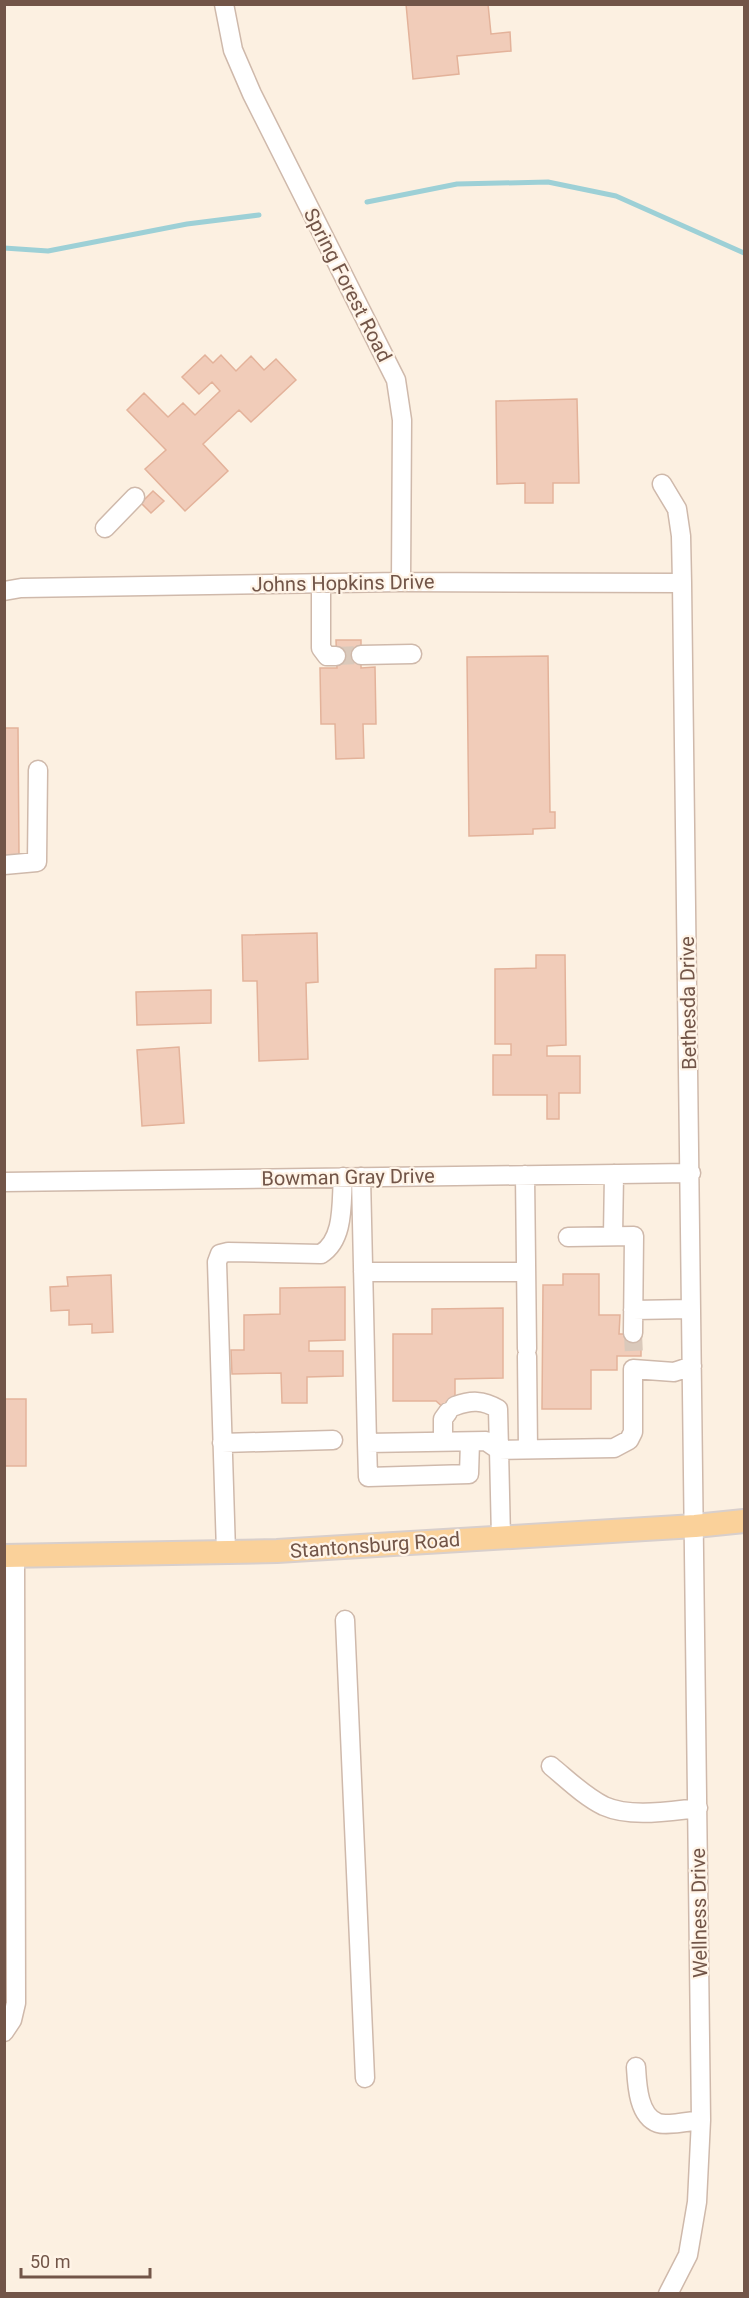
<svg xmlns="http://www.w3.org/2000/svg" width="749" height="2298" font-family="Roboto,sans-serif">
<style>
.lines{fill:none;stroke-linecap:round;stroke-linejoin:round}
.stream{stroke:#9dd0d6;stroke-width:5}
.building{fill:#f1ccb9;stroke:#e3b29a;stroke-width:1.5}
.minor-tunnel{stroke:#dac9bb;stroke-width:18;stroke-dasharray:18 9;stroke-linecap:butt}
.minor-casing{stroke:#cfb9ab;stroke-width:21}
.major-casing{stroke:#d8cfcc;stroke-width:26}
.minor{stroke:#fff;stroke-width:18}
.major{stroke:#fad19a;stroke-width:22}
.labels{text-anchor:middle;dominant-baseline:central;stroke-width:4.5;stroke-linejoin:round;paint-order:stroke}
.street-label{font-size:20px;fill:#725548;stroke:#fff4e7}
</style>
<rect width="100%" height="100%" fill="#fcf0e1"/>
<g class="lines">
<!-- stream -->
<path class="stream" d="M 367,202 L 457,184 L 548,182 L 616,196 L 744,253
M 4,248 L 48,251 L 187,224 L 259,215"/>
</g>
<!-- building -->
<path class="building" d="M 406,4 L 488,4 L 491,34 L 510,32 L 511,51 L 457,56 L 459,74 L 413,79 Z
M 205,355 L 213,363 L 221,355 L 236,371 L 251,356 L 264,370 L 276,359 L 296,380 L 251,422 L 239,410 L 203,444 L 228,471 L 185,511 L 145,469 L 166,450 L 127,410 L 144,393 L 168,417 L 183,403 L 195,415 L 220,391 L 212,382 L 199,394 L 182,377 Z
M 577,399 L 579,483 L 553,483 L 553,503 L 525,503 L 525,483 L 497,484 L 496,401 Z
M 153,491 L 164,501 L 151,513 L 141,503 Z
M 336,640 L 361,640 L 361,668 L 375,667 L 376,724 L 363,724 L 364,758 L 336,759 L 335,724 L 321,724 L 320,668 L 337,668 Z
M 548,656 L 550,812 L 555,812 L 555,828 L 533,829 L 533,834 L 469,836 L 467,657 Z
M 4,728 L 18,728 L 19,855 L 4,856 Z
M 317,933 L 318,982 L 306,983 L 308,1059 L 259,1061 L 257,981 L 243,981 L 242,935 Z
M 536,955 L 565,955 L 566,1045 L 547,1046 L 547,1056 L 580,1056 L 580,1093 L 559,1093 L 559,1119 L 547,1119 L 547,1095 L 493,1095 L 493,1055 L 511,1055 L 511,1044 L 495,1044 L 495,969 L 536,968 Z
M 211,990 L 211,1023 L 137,1025 L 136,992 Z
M 179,1047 L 184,1123 L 142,1126 L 137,1050 Z
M 563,1274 L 599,1274 L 599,1315 L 620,1315 L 619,1334 L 641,1334 L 641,1356 L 617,1356 L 617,1370 L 591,1370 L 591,1409 L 542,1409 L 543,1285 L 563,1285 Z
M 111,1275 L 113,1332 L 92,1333 L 92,1324 L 69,1325 L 69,1310 L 51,1311 L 50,1287 L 68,1286 L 67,1277 Z
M 345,1287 L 345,1340 L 309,1341 L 309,1351 L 343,1351 L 343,1376 L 307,1377 L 307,1403 L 282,1403 L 281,1373 L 232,1374 L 231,1350 L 244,1350 L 244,1315 L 280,1314 L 280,1288 Z
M 503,1308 L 503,1378 L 455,1379 L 455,1418 L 436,1401 L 393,1401 L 393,1334 L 432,1334 L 432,1309 Z
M 4,1399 L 26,1399 L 26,1466 L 4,1466 Z"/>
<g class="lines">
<!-- minor-tunnel -->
<path class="minor-tunnel" d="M 336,656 L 361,655
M 633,1333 L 634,1356"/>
<defs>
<path id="minor" d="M 224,4 L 233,50 L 252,94 L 396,380 L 402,420 L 401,582
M 662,484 L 677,509 L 681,536 L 682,583 L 701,2120 L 697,2202 L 688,2255 L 668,2294
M 105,528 L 135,497
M 321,583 L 321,648 L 327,656 L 336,656
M 4,591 L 21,588 L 401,582 L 682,583
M 361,655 L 412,654
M 4,865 L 37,862 L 38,770
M 525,1175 L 527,1349
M 361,1177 L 367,1443
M 4,1182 L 691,1173
M 613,1236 L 614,1174
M 568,1237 L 634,1236 L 633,1333
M 363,1272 L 526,1272
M 633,1310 L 691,1309
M 527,1356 L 528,1449
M 455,1406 C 471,1400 483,1400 498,1409 L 499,1450 L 486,1441 L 367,1443 L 368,1477 L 469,1474 L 470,1442
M 443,1441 L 443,1419 L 448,1412
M 222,1443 L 333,1440
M 501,1538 L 499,1450 L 614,1448 L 629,1440 L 633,1432 L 633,1369 L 674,1372 L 692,1366
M 226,1552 L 217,1262 L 220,1254 L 228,1252 L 321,1254 C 345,1239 341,1202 343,1177
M 345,1620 L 365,2078
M 551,1766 C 568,1780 584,1796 604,1806 C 631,1818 669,1811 698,1808
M 4,2032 L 12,2020 L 16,2003 L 15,1556
M 636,2067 C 637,2084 638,2116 658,2123 C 667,2126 691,2121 701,2120"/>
<path id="major" d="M 4,1556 L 277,1551 L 695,1526 L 744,1521"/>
</defs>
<!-- minor casing -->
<use href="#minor" class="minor-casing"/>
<!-- major casing -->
<use href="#major" class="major-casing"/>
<!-- minor -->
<use href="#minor" class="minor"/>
<!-- major -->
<use href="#major" class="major"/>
</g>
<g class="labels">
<!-- street labels -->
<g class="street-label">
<text transform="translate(348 285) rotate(63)">Spring Forest Road</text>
<text transform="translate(343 583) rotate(-1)">Johns Hopkins Drive</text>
<text transform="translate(688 1003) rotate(-91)">Bethesda Drive</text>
<text transform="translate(348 1177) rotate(-1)">Bowman Gray Drive</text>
<text transform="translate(375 1545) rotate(-4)">Stantonsburg Road</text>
<text transform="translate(699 1913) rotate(-91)">Wellness Drive</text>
</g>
</g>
<!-- border -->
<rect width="749" height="2298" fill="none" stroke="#725548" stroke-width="12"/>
<!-- scale -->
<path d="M21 2268v9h129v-9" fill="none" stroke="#725548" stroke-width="3"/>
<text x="30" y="2268" font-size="18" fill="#725548" stroke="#fff4e7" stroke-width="4.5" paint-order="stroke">50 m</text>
</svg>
